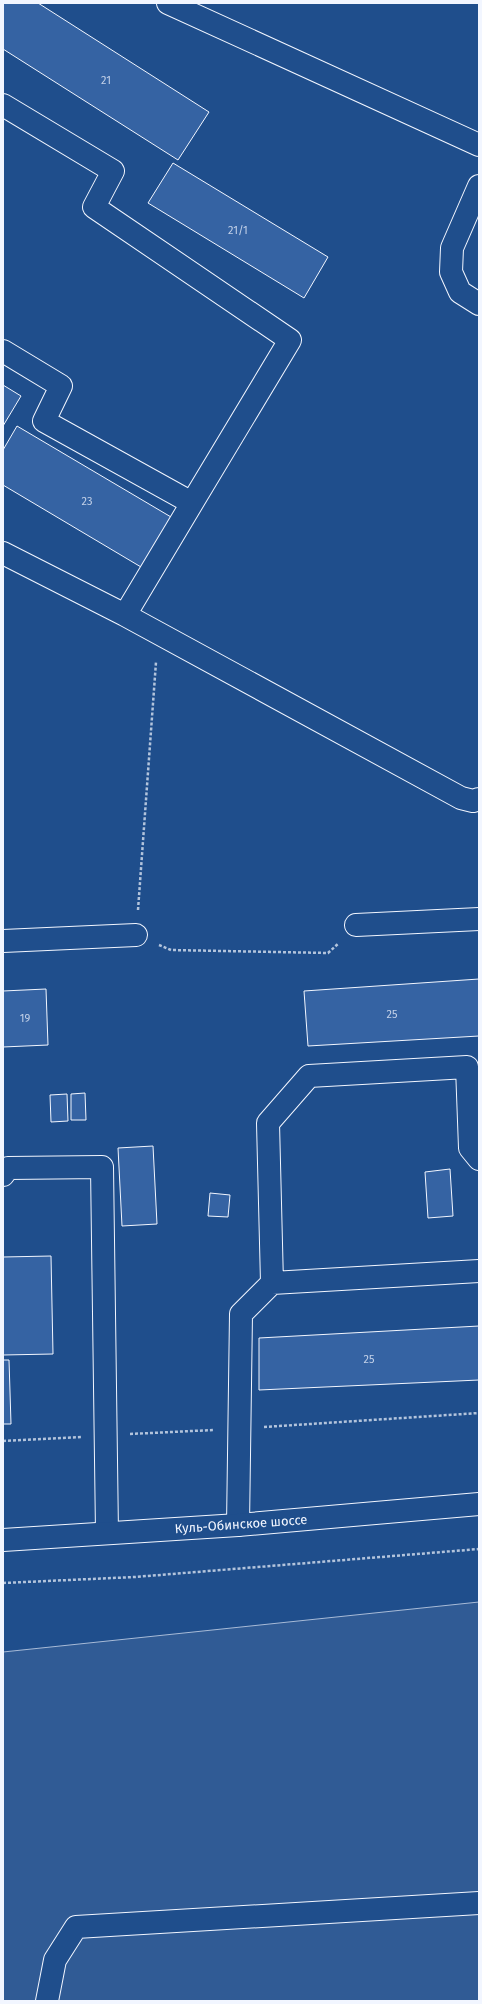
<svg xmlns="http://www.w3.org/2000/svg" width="482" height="2004" font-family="'Fira Sans',sans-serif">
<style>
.built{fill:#305b95;stroke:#a8bbd7}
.building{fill:#3563a3;stroke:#f2f6ff}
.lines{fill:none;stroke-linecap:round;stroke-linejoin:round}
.minor-casing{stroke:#f2f6ff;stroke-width:24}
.major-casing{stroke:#f2f6ff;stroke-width:24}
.path{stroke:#b3c4dc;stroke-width:2.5;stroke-dasharray:3 2;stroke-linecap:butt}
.minor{stroke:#1f4e8c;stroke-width:22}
.major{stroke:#1f4e8c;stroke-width:22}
.labels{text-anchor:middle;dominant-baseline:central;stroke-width:3;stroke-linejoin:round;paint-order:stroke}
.number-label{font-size:11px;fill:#c3d1e8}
.street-label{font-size:13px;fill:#f2f6ff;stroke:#1f4e8c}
</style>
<rect width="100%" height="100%" fill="#1f4e8c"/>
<!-- built -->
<path class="built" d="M 479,1602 L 479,2001 L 3,2001 L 3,1652 Z"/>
<!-- building -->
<path class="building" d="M 3,3 L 38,3 L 209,112 L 178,160 L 3,49 Z
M 173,163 L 328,257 L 304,298 L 148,203 Z
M 3,385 L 21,396 L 3,426 Z
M 17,426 L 171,517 L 141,567 L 3,485 L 3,450 Z
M 479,979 L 479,1036 L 308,1046 L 304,991 Z
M 46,989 L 48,1045 L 3,1047 L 3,991 Z
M 85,1093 L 86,1120 L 71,1120 L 71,1094 Z
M 67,1094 L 68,1121 L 51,1122 L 50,1095 Z
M 153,1146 L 157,1224 L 122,1226 L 118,1148 Z
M 450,1169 L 453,1216 L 428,1218 L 425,1172 Z
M 210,1193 L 230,1195 L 228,1217 L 208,1216 Z
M 51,1256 L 53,1354 L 3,1355 L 3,1257 Z
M 479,1326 L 479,1380 L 259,1390 L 259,1338 Z
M 3,1360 L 9,1360 L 11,1424 L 3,1424 Z"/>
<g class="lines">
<defs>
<path id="minor" d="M 168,3 L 479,145
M 3,105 L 113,171 L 94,207 L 290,340 L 192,503 L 44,421 L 61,386 L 3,351
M 479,186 L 452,248 L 451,272 L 460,292 L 479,304
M 3,553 L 125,615 L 192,503
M 125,615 L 461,798 L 473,801 L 479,799
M 356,925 L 479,919
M 3,941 L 136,935
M 3,1175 L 8,1168 L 102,1167 L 107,1533
M 272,1283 L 268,1123 L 309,1076 L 467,1067 L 470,1148 L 479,1159
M 238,1525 L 241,1314 L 272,1283 L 479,1271
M 47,2001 L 55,1960 L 76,1927 L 479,1903"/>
<path id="major" d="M 3,1540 L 238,1525 L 479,1504"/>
</defs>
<!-- minor casing -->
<use href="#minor" class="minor-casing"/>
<!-- major casing -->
<use href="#major" class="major-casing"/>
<!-- path -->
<path class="path" d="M 138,910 L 156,662
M 159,945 L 171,950 L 328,953 L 339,943
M 264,1427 L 479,1413
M 130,1434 L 213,1430
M 3,1441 L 81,1437
M 3,1583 L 135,1577 L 479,1549"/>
<!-- minor -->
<use href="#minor" class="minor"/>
<!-- major -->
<use href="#major" class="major"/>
</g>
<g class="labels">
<!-- number labels -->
<g class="number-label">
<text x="106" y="80">21</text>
<text x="238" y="230">21/1</text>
<text x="87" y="501">23</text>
<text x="392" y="1014">25</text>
<text x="25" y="1018">19</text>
<text x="369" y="1359">25</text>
</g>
<!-- street labels -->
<g class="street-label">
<text transform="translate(241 1524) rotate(-4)">Куль-Обинское шоссе</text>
</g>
</g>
<!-- border -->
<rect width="482" height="2004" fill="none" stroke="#f2f6ff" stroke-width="8"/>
</svg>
